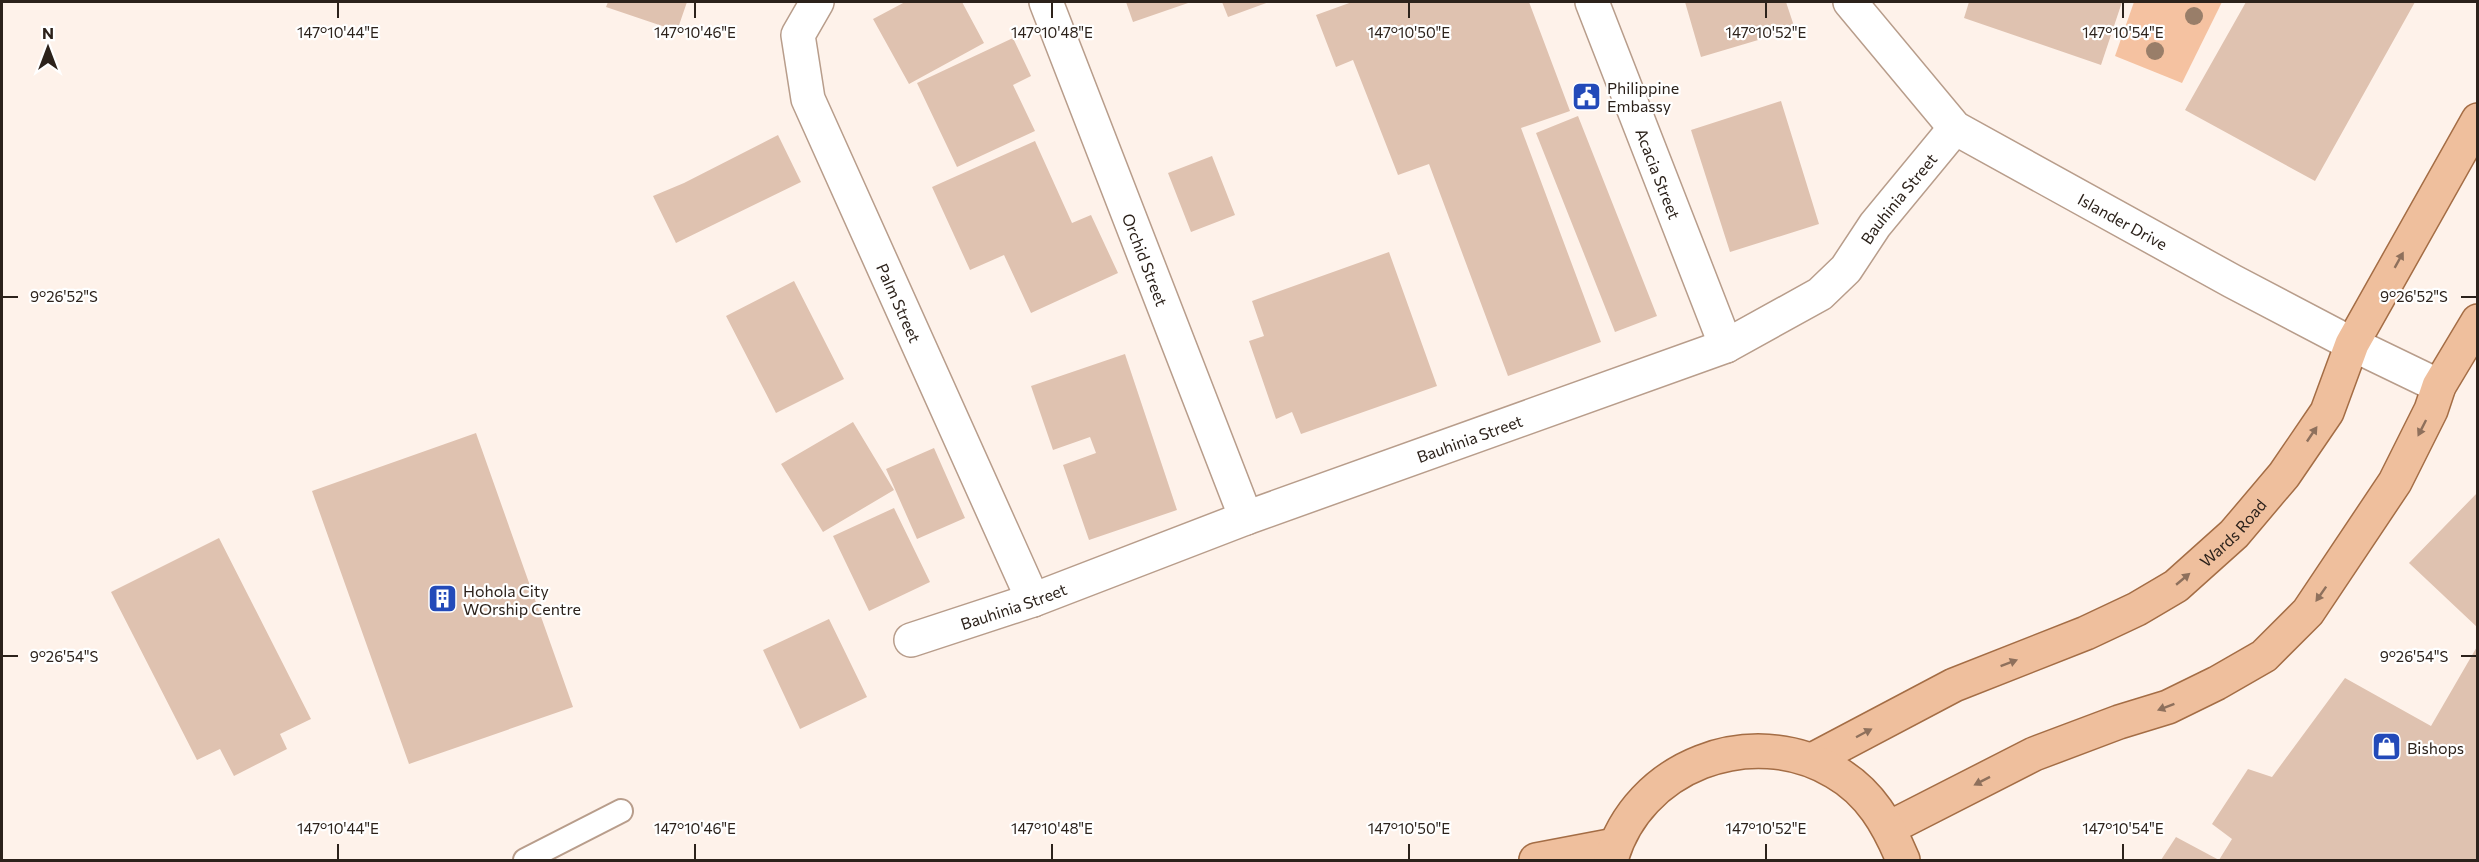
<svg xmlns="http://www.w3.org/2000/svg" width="2479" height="862" font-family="Commissioner,sans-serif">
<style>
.green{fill:#f5c2a1}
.building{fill:#dfc2b0}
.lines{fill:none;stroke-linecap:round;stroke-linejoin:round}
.service-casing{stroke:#b89d8b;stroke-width:26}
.minor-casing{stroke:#b89d8b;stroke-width:36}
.primary-casing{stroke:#a46d45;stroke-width:36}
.service{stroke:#fff;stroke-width:22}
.minor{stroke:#fff;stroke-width:33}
.primary{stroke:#efbf9d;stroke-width:33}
.tree{fill:#997e69}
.oneway{fill:#8e705c}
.ticks{fill:none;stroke:#2c221b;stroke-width:2}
.labels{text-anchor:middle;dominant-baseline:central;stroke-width:4.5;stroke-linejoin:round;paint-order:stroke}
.poi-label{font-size:16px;fill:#2c221b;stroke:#fff;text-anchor:start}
.street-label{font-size:16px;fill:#2c221b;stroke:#fff}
.ticks-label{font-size:15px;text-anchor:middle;fill:#2c221b;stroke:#fff;stroke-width:4.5;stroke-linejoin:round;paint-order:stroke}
</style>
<rect width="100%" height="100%" fill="#fef2ea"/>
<!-- green -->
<path class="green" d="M 2134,2 L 2222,2 L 2182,83 L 2115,56 Z"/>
<!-- building -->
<path class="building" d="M 608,2 L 687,2 L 677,31 L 606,7 Z
M 905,2 L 962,2 L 984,43 L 909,84 L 873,19 Z
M 1126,2 L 1191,2 L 1133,22 Z
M 1222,2 L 1269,2 L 1228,17 Z
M 1352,2 L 1529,2 L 1570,111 L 1521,128 L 1601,342 L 1508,376 L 1429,164 L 1398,175 L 1353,60 L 1336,67 L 1316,15 Z
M 1685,2 L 1786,2 L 1795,29 L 1701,57 Z
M 1969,2 L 2122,2 L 2101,65 L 1964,18 Z
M 2246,2 L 2415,2 L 2315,181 L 2185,110 Z
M 1013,38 L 1031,76 L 1013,85 L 1035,131 L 957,167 L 917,83 Z
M 1781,101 L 1819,224 L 1730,252 L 1691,130 Z
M 1578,116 L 1657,316 L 1615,332 L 1536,133 Z
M 778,135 L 801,182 L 676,243 L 653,196 L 684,183 Z
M 1035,141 L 1072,223 L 1091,215 L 1118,273 L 1031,313 L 1004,255 L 970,270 L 932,187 Z
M 1212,156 L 1235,215 L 1191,232 L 1168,173 Z
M 1389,252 L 1437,386 L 1301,434 L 1292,412 L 1276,419 L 1249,341 L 1264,336 L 1252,301 Z
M 794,281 L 844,379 L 776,413 L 726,316 Z
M 1125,354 L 1177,510 L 1089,540 L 1063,465 L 1096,453 L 1090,437 L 1053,450 L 1031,386 Z
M 853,422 L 894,490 L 823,532 L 781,464 Z
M 476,433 L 573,707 L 409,764 L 312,491 Z
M 934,448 L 965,518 L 917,539 L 886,469 Z
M 2478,492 L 2478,628 L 2409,563 Z
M 894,508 L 930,582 L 869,611 L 833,536 Z
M 219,538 L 311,719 L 280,734 L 287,749 L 234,776 L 220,749 L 197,760 L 111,592 Z
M 829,619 L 867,697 L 800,729 L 763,650 Z
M 2478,645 L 2478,860 L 2219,860 L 2232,839 L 2212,824 L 2248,769 L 2272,777 L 2345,678 L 2431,726 Z
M 2176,837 L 2219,860 L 2161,860 Z"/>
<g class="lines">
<defs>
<path id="service" d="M 525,860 L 621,811"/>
<g id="minor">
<path id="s1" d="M 817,2 L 798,35 L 808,99 L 1033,600"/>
<path id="s2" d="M 1046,2 L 1246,518"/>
<path id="s3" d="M 1592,2 L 1726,346"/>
<path id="s4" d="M 1850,2 L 1955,128 L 2232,281 L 2352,344 L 2439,386"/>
<path id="s5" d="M 911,640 L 1033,600 L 1246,518 L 1726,346 L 1820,294 L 1846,269 L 1875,225 L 1955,128"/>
</g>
<g id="primary">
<path id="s6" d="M 1812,760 L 1954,685 L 2086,633 L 2137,609 L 2176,586 L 2234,534 L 2284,475 L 2327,412 L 2352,344 L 2478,120"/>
<path d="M 1889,828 L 2034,754 L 2119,722 L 2168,707 L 2217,683 L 2264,656 L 2308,612 L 2395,482 L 2431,410 L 2439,386 L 2478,321"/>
<path d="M 1536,860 L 1615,845"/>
<path d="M 1611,860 C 1637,766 1751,722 1835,772 C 1870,792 1888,824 1903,860"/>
</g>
</defs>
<!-- service casing -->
<use href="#service" class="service-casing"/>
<!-- minor casing -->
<use href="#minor" class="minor-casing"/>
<!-- primary casing -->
<use href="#primary" class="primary-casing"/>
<!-- service -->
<use href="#service" class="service"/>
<!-- minor -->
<use href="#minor" class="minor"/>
<!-- primary -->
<use href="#primary" class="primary"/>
</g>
<!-- trees -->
<g class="tree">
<circle cx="2194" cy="16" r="9"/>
<circle cx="2155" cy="51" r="9"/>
</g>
<!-- one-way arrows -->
<defs><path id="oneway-solid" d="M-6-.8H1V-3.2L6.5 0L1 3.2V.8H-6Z" transform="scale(1.5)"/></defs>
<g class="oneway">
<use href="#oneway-solid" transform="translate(2399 260) rotate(-61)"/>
<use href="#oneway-solid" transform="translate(2422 428) rotate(117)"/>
<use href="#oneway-solid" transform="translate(2312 434) rotate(-56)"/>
<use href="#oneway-solid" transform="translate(2183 579) rotate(-40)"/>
<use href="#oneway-solid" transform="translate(2321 594) rotate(125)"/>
<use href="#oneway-solid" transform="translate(2009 663) rotate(-21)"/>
<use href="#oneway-solid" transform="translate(2166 707) rotate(159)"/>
<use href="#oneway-solid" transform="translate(1864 733) rotate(-28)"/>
<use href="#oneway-solid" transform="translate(1982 781) rotate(153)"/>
</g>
<!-- ticks -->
<path class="ticks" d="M 338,3 L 338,18M 695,3 L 695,18M 1052,3 L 1052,18M 1409,3 L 1409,18M 1766,3 L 1766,18M 2123,3 L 2123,18M 3,297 L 18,297M 2461,297 L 2476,297M 3,656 L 18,656M 2461,656 L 2476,656M 338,844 L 338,859M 695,844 L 695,859M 1052,844 L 1052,859M 1409,844 L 1409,859M 1766,844 L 1766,859M 2123,844 L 2123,859"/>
<!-- icons -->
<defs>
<symbol id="civic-square" viewBox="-11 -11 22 22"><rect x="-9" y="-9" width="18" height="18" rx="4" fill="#234ab9" stroke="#fff"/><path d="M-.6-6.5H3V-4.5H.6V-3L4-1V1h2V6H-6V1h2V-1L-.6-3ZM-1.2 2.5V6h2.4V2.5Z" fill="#fff"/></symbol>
<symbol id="building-square" viewBox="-11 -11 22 22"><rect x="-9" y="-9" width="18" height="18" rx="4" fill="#234ab9" stroke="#fff"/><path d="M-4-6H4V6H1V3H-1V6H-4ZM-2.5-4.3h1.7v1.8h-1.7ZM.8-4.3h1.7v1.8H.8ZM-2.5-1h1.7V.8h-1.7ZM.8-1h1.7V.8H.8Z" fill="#fff"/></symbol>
<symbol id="shop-square" viewBox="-11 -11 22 22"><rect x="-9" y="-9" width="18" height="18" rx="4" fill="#234ab9" stroke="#fff"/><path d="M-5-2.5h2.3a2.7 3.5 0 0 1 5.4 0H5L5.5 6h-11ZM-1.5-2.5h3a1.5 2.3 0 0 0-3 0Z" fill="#fff"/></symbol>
</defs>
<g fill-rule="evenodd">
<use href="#civic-square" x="1570" y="80" width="33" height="33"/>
<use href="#building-square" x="426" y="582" width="33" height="33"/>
<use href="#shop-square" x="2370" y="730" width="33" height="33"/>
</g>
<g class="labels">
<!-- poi labels -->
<g class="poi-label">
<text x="1607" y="87">Philippine<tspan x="1607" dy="18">Embassy</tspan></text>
<text x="463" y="590">Hohola City<tspan x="463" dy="18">WOrship Centre</tspan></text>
<text x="2407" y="747">Bishops</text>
</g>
<!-- street labels -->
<g class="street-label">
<text stroke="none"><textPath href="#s3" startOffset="184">Acacia Street</textPath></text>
<text stroke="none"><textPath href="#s5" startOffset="1098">Bauhinia Street</textPath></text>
<text stroke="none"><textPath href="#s4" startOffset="356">Islander Drive</textPath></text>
<text stroke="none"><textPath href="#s2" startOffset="276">Orchid Street</textPath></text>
<text stroke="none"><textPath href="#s1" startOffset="326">Palm Street</textPath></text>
<text stroke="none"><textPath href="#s5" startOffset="594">Bauhinia Street</textPath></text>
<text stroke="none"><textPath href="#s6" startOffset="482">Wards Road</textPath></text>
<text stroke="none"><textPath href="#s5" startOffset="108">Bauhinia Street</textPath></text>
</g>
</g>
<g class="ticks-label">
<text x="338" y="38">147°10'44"E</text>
<text x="695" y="38">147°10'46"E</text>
<text x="1052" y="38">147°10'48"E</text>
<text x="1409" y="38">147°10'50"E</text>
<text x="1766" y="38">147°10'52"E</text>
<text x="2123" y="38">147°10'54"E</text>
<text x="64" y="302">9°26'52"S</text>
<text x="2414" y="302">9°26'52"S</text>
<text x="64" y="662">9°26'54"S</text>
<text x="2414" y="662">9°26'54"S</text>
<text x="338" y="834">147°10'44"E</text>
<text x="695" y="834">147°10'46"E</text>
<text x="1052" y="834">147°10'48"E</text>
<text x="1409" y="834">147°10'50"E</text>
<text x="1766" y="834">147°10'52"E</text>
<text x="2123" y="834">147°10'54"E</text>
</g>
<!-- border -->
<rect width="2479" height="862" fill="none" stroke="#2c221b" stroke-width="6"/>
<!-- north arrow -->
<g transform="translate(48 48)" stroke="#ffffff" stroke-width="4.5" paint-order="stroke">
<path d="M0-4.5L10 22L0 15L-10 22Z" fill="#2c221b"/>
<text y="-9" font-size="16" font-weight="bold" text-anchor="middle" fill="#2c221b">N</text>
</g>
</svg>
